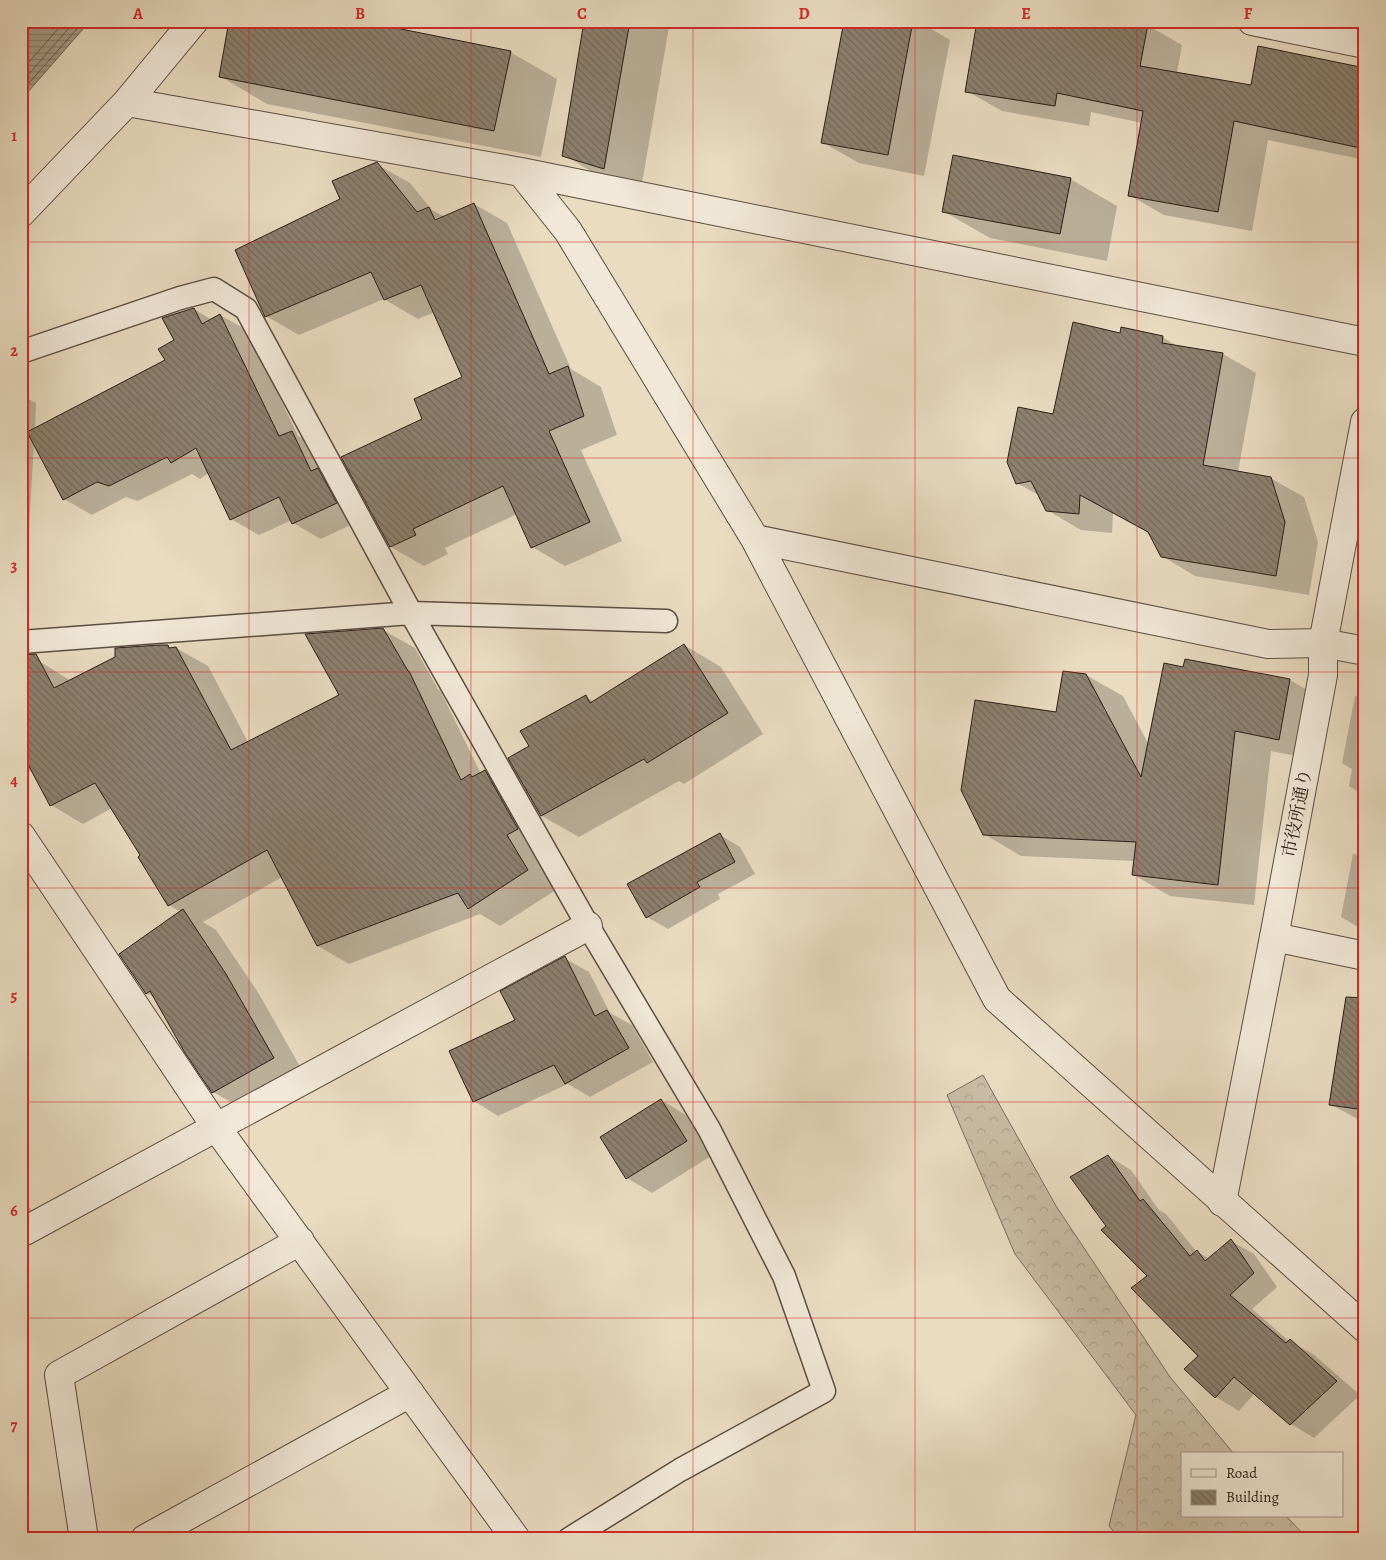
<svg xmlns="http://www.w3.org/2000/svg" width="1386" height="1560" font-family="Alegreya,'Noto Serif JP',serif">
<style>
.forest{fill:url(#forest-crowns);stroke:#7a6d5e}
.water{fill:url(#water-rules);stroke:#76695a}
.shadow{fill:#0003}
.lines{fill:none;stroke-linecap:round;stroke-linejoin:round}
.shore{stroke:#695c4f;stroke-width:1}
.building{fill:url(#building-back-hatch);stroke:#2a1e17}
.service-casing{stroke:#5a4e42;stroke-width:25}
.minor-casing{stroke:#5a4e42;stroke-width:30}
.tertiary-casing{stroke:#5a4e42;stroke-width:30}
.service{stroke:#f1e8d7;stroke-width:22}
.minor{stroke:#f1e8d7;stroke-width:28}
.tertiary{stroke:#f1e8d7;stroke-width:28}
.grid{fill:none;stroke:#d62828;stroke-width:1;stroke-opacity:0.55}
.labels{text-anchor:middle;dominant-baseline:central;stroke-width:4;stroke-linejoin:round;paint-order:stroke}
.street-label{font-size:18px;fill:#2a1e17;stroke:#f1e8d7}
.neatline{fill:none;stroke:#d62828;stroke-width:2}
.grid-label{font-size:16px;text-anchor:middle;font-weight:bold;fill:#d62828}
</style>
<defs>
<pattern id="forest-crowns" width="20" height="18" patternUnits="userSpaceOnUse" patternTransform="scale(1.25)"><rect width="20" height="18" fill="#c9bca4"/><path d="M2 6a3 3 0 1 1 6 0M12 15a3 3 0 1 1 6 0" fill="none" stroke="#ada18c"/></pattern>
<pattern id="water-rules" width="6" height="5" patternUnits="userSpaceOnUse" patternTransform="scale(1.25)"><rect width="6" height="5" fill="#a89b87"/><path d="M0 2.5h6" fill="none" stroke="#897e6d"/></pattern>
<pattern id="building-back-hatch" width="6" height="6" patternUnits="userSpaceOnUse" patternTransform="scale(1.25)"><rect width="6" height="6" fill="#8d816f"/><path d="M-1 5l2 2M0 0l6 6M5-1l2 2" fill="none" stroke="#73695a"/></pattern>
</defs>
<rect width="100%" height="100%" fill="#e9dcc1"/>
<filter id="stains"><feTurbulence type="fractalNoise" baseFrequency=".004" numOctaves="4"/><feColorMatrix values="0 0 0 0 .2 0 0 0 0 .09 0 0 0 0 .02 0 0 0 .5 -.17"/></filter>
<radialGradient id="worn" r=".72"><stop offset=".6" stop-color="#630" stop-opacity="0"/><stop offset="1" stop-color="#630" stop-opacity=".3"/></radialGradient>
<!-- forest -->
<path class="forest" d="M 983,1075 L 1056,1206 L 1170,1377 L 1234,1454 L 1182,1454 L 1182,1516 L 1286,1516 L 1308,1539 L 1120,1539 L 1109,1526 L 1136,1415 L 1015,1254 L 947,1095 Z"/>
<!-- water -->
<path class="water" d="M 21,21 L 90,21 L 21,100 Z"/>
<!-- shadow -->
<path class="shadow" d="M 586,21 L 670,21 L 641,189 L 600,177 L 564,155 Z
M 845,21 L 918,21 L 950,40 L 924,176 L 859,163 L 822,142 Z
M 1147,25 L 1182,45 L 1177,73 L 1252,87 L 1365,69 L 1365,160 L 1268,140 L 1252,231 L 1164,215 L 1129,195 L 1142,123 L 1091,112 L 1089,126 L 1002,111 L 967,91 Z
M 510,52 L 557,79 L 541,157 L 267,104 L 220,76 Z
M 376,164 L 410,183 L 432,210 L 445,217 L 474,204 L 507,223 L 571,369 L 601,387 L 617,435 L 581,450 L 622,541 L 565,566 L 532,547 L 517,514 L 445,548 L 448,554 L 424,566 L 391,547 L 343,458 L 424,420 L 464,377 L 435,312 L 418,319 L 384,299 L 299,335 L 266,316 L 341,200 Z
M 1070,179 L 1117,206 L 1107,261 L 990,238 L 943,211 Z
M 194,309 L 212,320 L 220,315 L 248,331 L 298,436 L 319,448 L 363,519 L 321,539 L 293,523 L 292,520 L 259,535 L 231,519 L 209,473 L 200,479 L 192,474 L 138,501 L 126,497 L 92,515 L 64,499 L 34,442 L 27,565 L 21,584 L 21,395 L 36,403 L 35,430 L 166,361 L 175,341 Z
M 1121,334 L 1162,337 L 1179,347 L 1223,354 L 1256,373 L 1238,472 L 1270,478 L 1304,497 L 1318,542 L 1309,595 L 1195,576 L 1162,556 L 1149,533 L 1113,513 L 1112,533 L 1081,530 L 1047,510 L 1040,496 L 1017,483 L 1054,415 Z
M 383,630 L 415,648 L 438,689 L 440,690 L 481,774 L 485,772 L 516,790 L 559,888 L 500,926 L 480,914 L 349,964 L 318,946 L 282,877 L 203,922 L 216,930 L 259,994 L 306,1077 L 245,1110 L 213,1092 L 156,998 L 146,993 L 181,912 L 169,905 L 139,857 L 142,856 L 112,808 L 83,824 L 51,805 L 35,774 L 21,766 L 21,670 L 39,661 L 71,681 L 168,646 L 172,649 L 176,648 L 208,666 L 248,742 L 341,696 Z
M 684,645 L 721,667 L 763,734 L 684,784 L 679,781 L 579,837 L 542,816 L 510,758 L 531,747 L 586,697 L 594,702 Z
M 1186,661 L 1290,680 L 1326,701 L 1315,760 L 1271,751 L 1254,905 L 1170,896 L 1134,875 L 1135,861 L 1021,856 L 984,834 L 1057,714 L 1086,675 L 1123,696 L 1149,745 L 1184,668 Z
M 1355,696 L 1365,698 L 1365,796 L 1349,786 L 1352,769 L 1342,763 Z
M 720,835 L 740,847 L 755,874 L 718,894 L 720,899 L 668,929 L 647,917 Z
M 1353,854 L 1365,856 L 1365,931 L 1341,917 Z
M 564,958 L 589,972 L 610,1013 L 632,1025 L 653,1062 L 590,1097 L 568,1084 L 498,1116 L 474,1101 L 517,1021 Z
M 1365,1023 L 1365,1123 L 1330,1104 Z
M 661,1100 L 686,1115 L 711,1156 L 652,1193 L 627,1178 L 601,1137 Z
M 1108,1156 L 1131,1170 L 1159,1210 L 1166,1214 L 1196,1251 L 1210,1259 L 1231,1241 L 1254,1254 L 1277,1287 L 1252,1309 L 1289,1341 L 1313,1354 L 1360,1395 L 1314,1438 L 1291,1424 L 1255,1393 L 1239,1411 L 1216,1397 L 1200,1356 L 1149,1276 L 1107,1227 Z
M 21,1196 L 34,1214 L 21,1220 Z"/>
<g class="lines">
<!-- shore -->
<path class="shore" d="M 21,71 L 65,21
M 21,83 L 75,21
M 21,92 L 84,21"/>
</g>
<!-- building -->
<path class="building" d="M 229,21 L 361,21 L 511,51 L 494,131 L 219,77 Z
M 584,21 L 630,21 L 604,169 L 562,156 Z
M 844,21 L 913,21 L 888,155 L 821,143 Z
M 977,21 L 1128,21 L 1148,24 L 1140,66 L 1251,85 L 1258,46 L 1365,68 L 1365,149 L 1234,121 L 1218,212 L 1128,196 L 1143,111 L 1057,93 L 1055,106 L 965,92 Z
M 953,155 L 1071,178 L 1060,234 L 942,212 Z
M 377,162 L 417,212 L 429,207 L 435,220 L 474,203 L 549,374 L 568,366 L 584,416 L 549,431 L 590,522 L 531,548 L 503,486 L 413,529 L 416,535 L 390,547 L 341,457 L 422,419 L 414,399 L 462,377 L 421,285 L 384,300 L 371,272 L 265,317 L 235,250 L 340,199 L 332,181 Z
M 194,308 L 202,324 L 220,314 L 279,436 L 292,431 L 311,471 L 318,468 L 337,503 L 292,524 L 279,497 L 230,520 L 196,448 L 171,463 L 167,457 L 109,486 L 97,482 L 63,500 L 27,432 L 165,360 L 158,349 L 174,340 L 162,318 Z
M 1073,322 L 1120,333 L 1121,327 L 1163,336 L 1162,343 L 1223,353 L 1203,465 L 1271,477 L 1285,522 L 1276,576 L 1161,557 L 1148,532 L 1080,495 L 1079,514 L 1046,511 L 1031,481 L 1016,484 L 1007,462 L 1018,407 L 1053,414 Z
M 383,628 L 408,671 L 409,671 L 461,780 L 470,774 L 472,777 L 485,770 L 518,829 L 507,835 L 528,870 L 468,909 L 458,893 L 317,946 L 267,850 L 168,906 L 138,857 L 140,855 L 95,783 L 50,806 L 21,751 L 21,655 L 36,654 L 54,688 L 115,657 L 115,648 L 160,645 L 168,645 L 169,648 L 176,647 L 231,750 L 339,695 L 305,634 Z
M 684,644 L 728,713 L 647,763 L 644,759 L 541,816 L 508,758 L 529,746 L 520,731 L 586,695 L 590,703 Z
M 1185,659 L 1290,679 L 1279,740 L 1235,731 L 1218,885 L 1132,875 L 1136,842 L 983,835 L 961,790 L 975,700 L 1056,712 L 1063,671 L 1086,674 L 1141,777 L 1164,663 L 1183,667 Z
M 720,833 L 735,862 L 697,882 L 700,887 L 646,918 L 627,884 Z
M 183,909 L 226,974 L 274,1058 L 212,1093 L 185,1053 L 150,991 L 146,994 L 119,954 Z
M 565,956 L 595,1016 L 607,1010 L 629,1048 L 565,1084 L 554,1065 L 473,1102 L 449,1051 L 515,1020 L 500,991 Z
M 1346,997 L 1365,998 L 1365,1110 L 1329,1105 Z
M 661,1099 L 687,1141 L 626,1179 L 600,1137 Z
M 1108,1155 L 1140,1201 L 1143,1199 L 1190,1256 L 1197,1250 L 1205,1261 L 1231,1239 L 1254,1273 L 1230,1295 L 1286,1343 L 1290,1339 L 1337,1381 L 1290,1425 L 1234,1377 L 1215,1398 L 1184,1369 L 1198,1356 L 1131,1288 L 1147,1276 L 1101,1230 L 1106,1226 L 1070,1177 Z"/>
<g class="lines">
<defs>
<path id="service" d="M 21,352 L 180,298 L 214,289 L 246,309 L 411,613 L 588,926 L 709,1129 L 784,1276 L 824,1391 L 680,1470 L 569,1539
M 21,642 L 411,613 L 666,621"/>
<path id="minor" d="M 1252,21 L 1365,44
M 127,102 L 521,172 L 568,231 L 755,539 L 997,999 L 1365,1328
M 521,172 L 1365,342
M 21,213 L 127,102 L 194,21
M 755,539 L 1268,644 L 1323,643
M 21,836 L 216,1127 L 516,1539
M 1274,937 L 1365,956
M 21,1233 L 588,926
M 84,1539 L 59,1375 L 300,1241
M 145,1539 L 410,1393"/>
<path id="tertiary" d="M 1323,643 L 1365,651
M 1222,1202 L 1274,937 L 1323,675 L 1323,643 L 1365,422"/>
</defs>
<!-- service casing -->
<use href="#service" class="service-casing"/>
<!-- minor casing -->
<use href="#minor" class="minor-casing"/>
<!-- tertiary casing -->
<use href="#tertiary" class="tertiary-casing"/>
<!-- service -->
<use href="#service" class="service"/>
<!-- minor -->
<use href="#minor" class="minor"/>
<!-- tertiary -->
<use href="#tertiary" class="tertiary"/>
</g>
<!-- grid -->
<path class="grid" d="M 249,21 L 249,1539M 471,21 L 471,1539M 693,21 L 693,1539M 915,21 L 915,1539M 1137,21 L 1137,1539M 21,242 L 1365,242M 21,458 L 1365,458M 21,672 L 1365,672M 21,888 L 1365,888M 21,1102 L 1365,1102M 21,1318 L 1365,1318"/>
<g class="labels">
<!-- street labels -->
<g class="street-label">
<text transform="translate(1297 813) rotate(-79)">市役所通り</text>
</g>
</g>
<!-- margin -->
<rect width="1386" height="1560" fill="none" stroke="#e9dcc1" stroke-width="55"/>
<!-- legend -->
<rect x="1181" y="1452" width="162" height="65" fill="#f1e8d7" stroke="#a1978a"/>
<rect x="1191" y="1469" width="25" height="8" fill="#f1e8d7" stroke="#a1978a"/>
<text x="1226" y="1478" font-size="15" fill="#2a1e17">Road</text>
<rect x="1191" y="1490" width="25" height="15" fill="url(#building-back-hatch)" stroke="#a1978a"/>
<text x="1226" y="1502" font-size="15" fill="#2a1e17">Building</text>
<rect x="28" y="28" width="1330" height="1504" class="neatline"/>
<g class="grid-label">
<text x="138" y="19">A</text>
<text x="360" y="19">B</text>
<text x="582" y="19">C</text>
<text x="804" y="19">D</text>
<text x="1026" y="19">E</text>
<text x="1248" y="19">F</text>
<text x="14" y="141">1</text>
<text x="14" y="356">2</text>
<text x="14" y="571">3</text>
<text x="14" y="786">4</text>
<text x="14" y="1001">5</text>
<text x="14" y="1216">6</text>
<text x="14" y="1431">7</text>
</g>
<rect width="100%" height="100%" filter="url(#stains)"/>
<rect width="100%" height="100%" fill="url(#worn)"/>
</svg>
